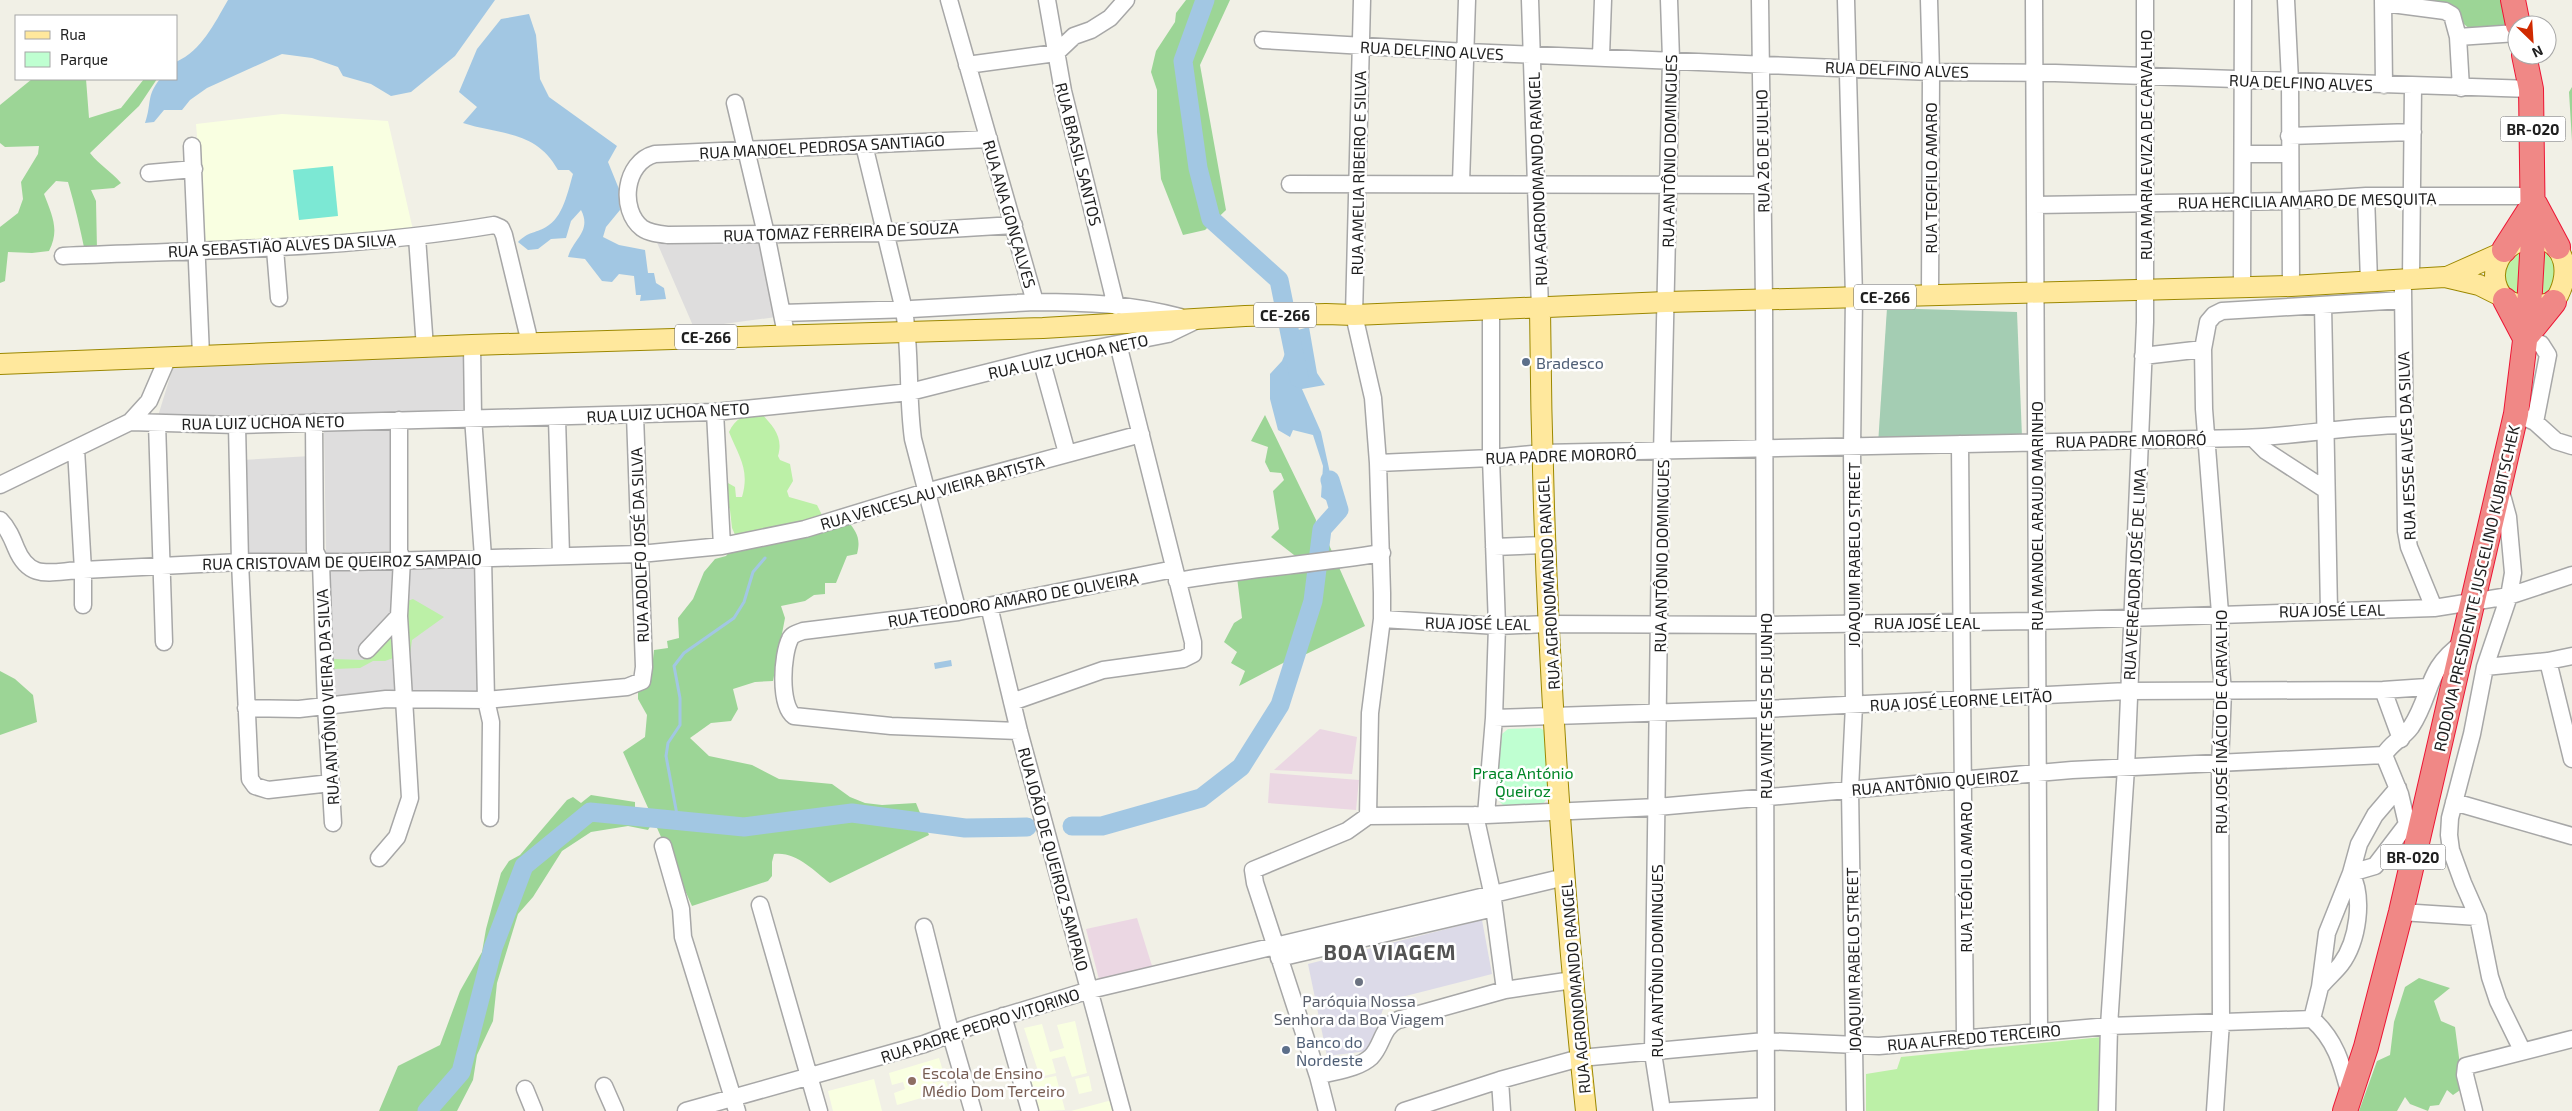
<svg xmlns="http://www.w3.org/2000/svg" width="2572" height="1111" font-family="'Exo 2',sans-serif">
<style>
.residential{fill:#dedddd}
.industrial{fill:#ebd7e3}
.education{fill:#f9ffe1}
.grass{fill:#bcf0a7}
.forest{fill:#9cd596}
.cemetery{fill:#a4cdb3}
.park{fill:#bfffd1}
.pitch{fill:#7ce8d4}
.plaza{fill:#dcdae8}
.water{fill:#a2c7e3}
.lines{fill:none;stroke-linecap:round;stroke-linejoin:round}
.stream{stroke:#a2c7e3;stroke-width:3}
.river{stroke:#a2c7e3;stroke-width:19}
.minor-casing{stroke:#a7a7a7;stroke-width:19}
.major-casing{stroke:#9c8800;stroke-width:22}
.highway-casing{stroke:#ed1534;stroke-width:26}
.minor{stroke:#fff;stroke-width:16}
.major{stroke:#ffe89d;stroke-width:20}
.highway{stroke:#f08886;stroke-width:24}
.service-dot{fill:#5c6f8a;stroke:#fff;stroke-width:2}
.worship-dot{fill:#6b7280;stroke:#fff;stroke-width:2}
.education-dot{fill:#8d6e63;stroke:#fff;stroke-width:2}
.labels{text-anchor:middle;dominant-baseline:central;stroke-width:5;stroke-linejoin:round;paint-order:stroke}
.shield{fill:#fff;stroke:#636363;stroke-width:1}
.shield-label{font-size:15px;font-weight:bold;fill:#202020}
.street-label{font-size:16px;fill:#202020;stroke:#fff}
.service-label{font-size:16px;fill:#4e5e75;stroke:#fff;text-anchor:start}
.park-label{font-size:16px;fill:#018627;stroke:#fff}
.worship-label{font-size:16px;fill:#5b616d;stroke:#fff}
.education-label{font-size:16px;fill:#785e54;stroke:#fff;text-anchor:start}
.district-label{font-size:21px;font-weight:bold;letter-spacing:1px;fill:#535353;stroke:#fff}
</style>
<rect width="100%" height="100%" fill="#f1f0e6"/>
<!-- residential -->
<path class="residential" d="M 763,234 L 776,317 L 694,328 L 655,238 Z
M 467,351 L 469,413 L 158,416 L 174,364 Z
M 396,428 L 399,551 L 326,553 L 324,430 Z
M 311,456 L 315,551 L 245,554 L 241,460 Z
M 479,561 L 484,697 L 330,702 L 325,567 Z"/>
<!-- industrial -->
<path class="industrial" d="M 1320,729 L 1357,737 L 1352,774 L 1274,770 Z
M 1270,773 L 1359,780 L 1356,810 L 1268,803 Z
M 1137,918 L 1153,969 L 1100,983 L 1086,929 Z"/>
<!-- education -->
<path class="education" d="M 282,114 L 388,121 L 413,230 L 206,246 L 196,124 Z
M 1075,1021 L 1087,1073 L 1072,1077 L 1065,1056 L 1052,1059 L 1056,1073 L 1040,1077 L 1024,1028 L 1042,1024 L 1050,1052 L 1064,1048 L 1057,1025 Z
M 939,1058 L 943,1071 L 930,1074 L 933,1083 L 946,1080 L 949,1090 L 897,1105 L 894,1093 L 905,1089 L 903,1082 L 892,1085 L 889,1073 Z
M 1056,1076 L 1065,1110 L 1037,1111 L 1029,1081 Z
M 1089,1076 L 1092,1091 L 1079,1094 L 1075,1079 Z
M 874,1079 L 882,1111 L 833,1111 L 828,1091 Z
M 1112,1100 L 1115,1111 L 1071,1111 Z"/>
<!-- grass -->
<path class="grass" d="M 2525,241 L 2523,304 L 2516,302 L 2499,272 Z
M 2539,242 L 2564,274 L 2537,305 Z
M 759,411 C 772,425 784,436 778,456 L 780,460 L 790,464 L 793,481 L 787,491 L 789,497 L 817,505 L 822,515 L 820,521 L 737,539 L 732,528 L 730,510 L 723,491 L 728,483 L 735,487 L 736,497 L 742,497 C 750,469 739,457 729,432 C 735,418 745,415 759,411 Z
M 413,599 L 444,617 L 412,640 L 409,662 L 399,656 L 385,661 L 373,661 L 360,668 L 334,669 L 334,659 L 363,660 L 377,651 L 402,603 Z
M 2102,1037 L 2100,1111 L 1866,1111 L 1866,1074 L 1897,1069 L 1901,1057 Z"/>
<!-- forest -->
<path class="forest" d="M 1186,0 L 1230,0 L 1200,65 L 1226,210 L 1205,230 L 1183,235 L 1161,179 L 1157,132 L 1157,90 L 1151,72 L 1156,51 L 1175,22 L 1176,13 Z
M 2434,0 L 2502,0 L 2506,26 L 2470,29 Z
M 32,79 L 86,79 L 89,118 L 121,108 L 144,79 L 157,79 L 139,106 L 90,153 C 99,165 111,171 121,183 L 114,188 L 91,190 L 96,201 L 97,250 L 85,252 C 80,228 75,206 68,182 L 56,181 L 44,194 C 52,215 60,230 49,251 L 32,253 L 8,252 L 5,281 L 0,283 L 0,227 L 18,213 L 23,199 L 21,182 L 38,154 L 39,146 L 5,147 L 0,143 L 0,105 Z
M 2572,87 L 2572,141 L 2569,92 Z
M 1265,415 L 1316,520 L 1312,561 L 1294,555 L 1271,537 L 1279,529 L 1273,491 L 1284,480 L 1281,473 L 1270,472 L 1265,462 L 1268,447 L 1251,441 Z
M 847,520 C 857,532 861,539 857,554 L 847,556 L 836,583 L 825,583 L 825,594 L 814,595 L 805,601 L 781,606 L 785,618 L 773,681 L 755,682 L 733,689 L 738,709 L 731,721 L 711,723 L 690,738 L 709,756 L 752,765 L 779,779 L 832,784 L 850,797 L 865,803 L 882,805 L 916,803 L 929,835 L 830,883 C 814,871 796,851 774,854 L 772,862 L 772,876 L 768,881 L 692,906 L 623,752 L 645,737 L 647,715 L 638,699 L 638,692 L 639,687 L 647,679 L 652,668 L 654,650 L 668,648 L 667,641 L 679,638 L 678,618 L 693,599 L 704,572 L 715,559 L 726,556 L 731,550 Z
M 1326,538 L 1365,626 L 1300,657 L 1317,606 Z
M 1312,570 L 1308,600 L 1287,661 L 1239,686 L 1245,671 L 1231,663 L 1237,652 L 1224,642 L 1234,623 L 1242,618 L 1237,577 Z
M 0,671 L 15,679 L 33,695 L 37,722 L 0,735 Z
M 591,795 L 635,802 L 635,810 L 651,825 L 648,830 L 628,826 L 591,832 L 562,851 L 533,897 L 518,914 L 497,983 L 493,1021 L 477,1055 L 473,1080 L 457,1111 L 379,1111 L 398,1066 L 440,1045 L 460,991 L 482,952 L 486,929 L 501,873 L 509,861 L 520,855 L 567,800 L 573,797 L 581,803 Z
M 2419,978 L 2450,988 L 2434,1001 L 2441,1021 L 2455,1027 L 2463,1088 L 2453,1095 L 2447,1090 L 2439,1105 L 2430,1106 L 2428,1111 L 2410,1104 L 2405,1097 L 2397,1111 L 2359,1111 L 2377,1061 L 2390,1055 L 2394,1022 L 2405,987 Z"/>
<!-- cemetery -->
<path class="cemetery" d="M 1887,308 L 2017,312 L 2022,437 L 1878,444 Z"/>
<!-- park -->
<path class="park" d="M 1540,728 L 1548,733 L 1548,797 L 1543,804 L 1506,808 L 1498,800 L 1496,794 L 1502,734 L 1508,729 Z"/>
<!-- pitch -->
<path class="pitch" d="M 333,166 L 338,216 L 299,220 L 293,170 Z"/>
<!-- plaza -->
<path class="plaza" d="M 1482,920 L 1492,974 L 1386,1001 L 1368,1051 L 1327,1056 L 1308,964 Z"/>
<!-- water -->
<path class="water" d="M 228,0 L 495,0 L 455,56 L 411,92 L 391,96 L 371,84 L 343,76 L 338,67 L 312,58 L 282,54 L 207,88 L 190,100 L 182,110 L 164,110 L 154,122 L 145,123 C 152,103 146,96 160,79 L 176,79 L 176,62 C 202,50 214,24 228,0 Z
M 529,14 L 536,35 L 540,79 L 549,97 L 617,146 L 608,162 L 619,189 L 620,210 L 606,227 L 603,237 L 619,245 L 645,250 L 648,273 L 654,273 L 656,283 L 664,288 L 666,299 L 640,301 L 641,295 L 636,295 L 634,276 L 619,274 L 612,282 L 602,281 L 585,259 L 568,257 C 573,239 592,231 581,210 L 571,221 L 566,238 L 551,239 L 538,249 L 528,250 L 518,242 C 529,231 534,234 546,227 C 563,218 568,191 573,174 L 569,170 L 558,170 C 536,130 500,135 463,123 L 477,107 L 459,92 L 477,49 L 501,19 Z
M 1309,327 L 1317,373 L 1325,385 L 1302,389 L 1321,432 L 1339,514 L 1325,532 L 1331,503 L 1321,497 L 1323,466 L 1313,435 L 1293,430 L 1290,437 L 1278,430 L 1270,399 L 1270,374 L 1282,361 L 1286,351 L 1303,353 L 1294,331 Z
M 951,660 L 952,666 L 935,669 L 934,663 Z"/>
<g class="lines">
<!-- stream -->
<path class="stream" d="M 678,820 L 666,756 L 668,743 L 680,725 L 680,698 L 674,666 L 684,653 L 734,618 L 744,602 L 753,572 L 765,558"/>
<!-- river -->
<path class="river" d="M 1205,0 L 1183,61 L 1198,168 L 1211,219 L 1279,280 L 1299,378
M 1072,826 L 1102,826 L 1201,798 L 1241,767 L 1280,705 L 1313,601 L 1322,529 L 1339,510 L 1330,480
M 427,1111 L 461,1072 L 493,948 L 524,866 L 590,812 L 744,827 L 852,813 L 965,828 L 1027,827"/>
<defs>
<path id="minor" d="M 949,0 L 1035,302 C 1084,302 1133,304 1180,317
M 1047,0 L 1063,91 L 1116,306
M 1362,0 L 1354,315 L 1373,398 L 1378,463 L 1382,593 L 1382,619 L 1370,713 L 1368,816 L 1486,815 L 1657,807 L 2072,770 L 2384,755
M 1530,0 L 1540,309
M 1760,0 L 1764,301 L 1766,1111
M 1846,0 L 1854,297 L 1852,448 L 1854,705 L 1850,789 L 1855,1111
M 1929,0 L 1931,72 L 1930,296
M 2034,0 L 2039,1031
M 2286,0 L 2290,81 L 2291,286
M 2383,0 L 2384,85
M 2384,3 L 2445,11 L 2452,15 L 2458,37 L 2461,88
M 2458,37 L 2517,33
M 1263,40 L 1467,52 L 1931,72 L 2055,73 L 2531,89
M 1601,56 L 1603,0
M 967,65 L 1056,53 L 1074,36 L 1091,30 L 1110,18 L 1126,0
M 735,103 L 766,234 L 786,334
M 2289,136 L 2413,132
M 989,139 L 655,154 C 624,162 619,210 642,228 C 649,233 659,234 668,235 L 884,233 L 1014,225
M 864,145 L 904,310 C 911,353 907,396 913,439 L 958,612
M 192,146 L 201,355
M 2243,154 L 2290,154
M 149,173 L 194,169
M 1461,183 L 1467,0
M 1290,184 L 1762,185
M 2366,196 L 2369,281
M 2035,205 L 2291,201 L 2366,196 L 2534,196
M 417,237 L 425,348
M 275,249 L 279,298
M 63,256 C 207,250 352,249 494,225 L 501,228 L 504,235 L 530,343
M 2411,278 L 2413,87
M 2242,287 L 2243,0
M 2403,290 L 2406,531 L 2409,547 L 2434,608
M 2323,305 L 2329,611
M 782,313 L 911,309 L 1035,302
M 2525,340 L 2541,344 L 2548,355 L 2535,422
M 472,345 L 473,417 L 483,557 L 486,700 L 491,722 L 490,818
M 2143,356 L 2203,349
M 1041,359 L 1067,453
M 715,412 L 722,546
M 557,418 L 561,555
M 2526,418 L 2535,422 L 2556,441 L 2572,446
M 130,422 L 237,425 L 715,412 L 910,392 L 1041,359 L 1168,334 L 1195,321
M 314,422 L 315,551 L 321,563 L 326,706 L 333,823
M 157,423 L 164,642
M 237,425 L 240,562 L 250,779 L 255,786 L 268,790 L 331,783
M 2253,438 L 2266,451 L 2326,490
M 1960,444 L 1965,1040
M 76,449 L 83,570 L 240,562 L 351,562 L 640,554 L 722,546 L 805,529 L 926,492 L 1141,434
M 1378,463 L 1491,458 L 1542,453 L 2243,438 C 2297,436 2350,426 2403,425
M 0,485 L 130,422 L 149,401 L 168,357
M 2500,488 L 2508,517 L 2513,573 L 2509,596 L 2485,667 L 2472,734 L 2450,818 L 2449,835 L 2451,850 L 2463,883 L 2478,917 L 2490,977 L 2498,1001 L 2522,1050
M 0,520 C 8,528 12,538 16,548 C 30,582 51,571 83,570 L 83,605
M 1494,547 L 1545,545
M 1177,581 C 1245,569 1314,564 1382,553
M 989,606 L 1019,731 L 1122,1111
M 1382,619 L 1497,626 L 1548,624 L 1764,625 L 2036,621 L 2434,608 L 2509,596 L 2572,575
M 367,650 L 399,616 L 402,559 L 399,551 L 399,420
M 2548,661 L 2572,759
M 2485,667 L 2548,661 L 2572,656
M 2383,690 L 2401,739
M 1012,702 L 1103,670 L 1183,659 L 1193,654 L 1193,642 L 1118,344
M 246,708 L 299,709 L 386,699 L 486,700 L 627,687 L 642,681 L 644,667 L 635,415
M 1494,718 L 1764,709 L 2128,691 L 2383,690 L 2427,687
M 1019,731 L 891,726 L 794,716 C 779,705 782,655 790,639 C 792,634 798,633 803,631 L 958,612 L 1174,569
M 2384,755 C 2390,744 2403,738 2411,727 C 2433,693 2425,669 2464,642
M 2384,755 L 2400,794 L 2407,824 L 2416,827
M 2454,802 L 2572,836
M 1475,815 L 1492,892 L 1505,990
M 1486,815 L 1494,718 L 1497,626 L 1491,458 L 1491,311
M 663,846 L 681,909 L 683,937 L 737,1111
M 379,858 L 397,837 L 410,798 L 399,616
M 760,905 L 819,1111
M 2401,912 L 2478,917
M 924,927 L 951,1035 L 973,1111
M 1279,958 L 1494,908
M 2320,987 C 2326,979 2335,972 2341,964 C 2358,941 2364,898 2351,873 L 2375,866 L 2407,824
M 1003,1016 L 1030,1111
M 2312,1019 L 2320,987 L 2327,933 L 2351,873 L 2359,844 L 2375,815 L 2398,788
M 2312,1019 C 2336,1040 2342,1065 2350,1095
M 1318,1076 C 1334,1071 1358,1069 1371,1057 C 1383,1045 1381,1028 1398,1020 L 1505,990 L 1573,980
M 1500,1080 L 1502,1111
M 604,1086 L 615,1111
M 525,1089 L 534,1111
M 686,1111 L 924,1044 L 972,1026 L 1090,990 L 1565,877
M 1327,1111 L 1318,1076 L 1255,883 L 1253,870 L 1347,831 L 1368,816
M 1404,1111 L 1500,1080 L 1580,1058 L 1765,1041 L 1879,1046 L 2109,1026 L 2312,1019
M 1662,1111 L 1653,1053 L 1660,543 L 1671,59 L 1669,0
M 1671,1111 L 1766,1106
M 2107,1111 L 2109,1026 L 2126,768 L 2145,322 L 2145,0
M 2215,1111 L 2221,1022 L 2220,764 L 2223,691 L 2220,657 L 2220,613 L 2204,409 L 2203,349 L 2208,322 L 2214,315 L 2222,311 L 2403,300
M 2474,1111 L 2465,1075 L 2466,1066 L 2572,1039"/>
<path id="major" d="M 2533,238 C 2568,240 2572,277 2554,302 L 2529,308 L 2505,300 C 2482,273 2502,241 2533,238 Z
M 2447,277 L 2501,253
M 1540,309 C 1542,577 1558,845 1586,1111
M 0,364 L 472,345 L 1043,328 L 1245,316 L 1326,314 L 1354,315 L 1666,302 L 2291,286 L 2445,277 L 2479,285 L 2501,296"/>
<path id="highway" d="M 2513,0 L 2518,25
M 2535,204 L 2558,247
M 2504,250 L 2534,203
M 2505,300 L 2525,338
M 2525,338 L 2554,302
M 2345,1111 L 2366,1047 L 2401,912 L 2516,414 L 2529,308 L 2533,238 L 2531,89 L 2524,55"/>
</defs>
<!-- minor casing -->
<use href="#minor" class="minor-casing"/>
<!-- major casing -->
<use href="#major" class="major-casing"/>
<!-- highway casing -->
<use href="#highway" class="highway-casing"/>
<!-- minor -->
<use href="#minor" class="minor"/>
<!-- major -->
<use href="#major" class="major"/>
<!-- highway -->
<use href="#highway" class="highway"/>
</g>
<!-- markers -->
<g class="service-dot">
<circle cx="1526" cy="362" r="5"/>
<circle cx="1286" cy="1050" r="5"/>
</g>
<circle class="worship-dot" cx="1359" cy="982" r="5"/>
<circle class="education-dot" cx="912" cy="1081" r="5"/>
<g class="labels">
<!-- shield labels -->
<g class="shield">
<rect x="2500.5" y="116.5" width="65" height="25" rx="4"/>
<rect x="1854" y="284.5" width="62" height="25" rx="4"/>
<rect x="1254" y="302.5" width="62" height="25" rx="4"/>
<rect x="675" y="324.5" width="62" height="25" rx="4"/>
<rect x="2380.5" y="844.5" width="65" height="25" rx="4"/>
</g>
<g class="shield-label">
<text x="2533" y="129">BR-020</text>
<text x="1885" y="297">CE-266</text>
<text x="1285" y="315">CE-266</text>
<text x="706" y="337">CE-266</text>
<text x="2413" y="857">BR-020</text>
</g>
<!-- street labels -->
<g class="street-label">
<text transform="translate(1432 50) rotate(3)">RUA DELFINO ALVES</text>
<text transform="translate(1897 69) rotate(2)">RUA DELFINO ALVES</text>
<text transform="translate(2301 82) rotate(2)">RUA DELFINO ALVES</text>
<text transform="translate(2145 145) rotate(-90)">RUA MARIA EVIZA DE CARVALHO</text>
<text transform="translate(822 146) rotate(-3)">RUA MANOEL PEDROSA SANTIAGO</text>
<text transform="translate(1669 151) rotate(-89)">RUA ANTÔNIO DOMINGUES</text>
<text transform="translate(1762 151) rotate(-91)">RUA 26 DE JULHO</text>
<text transform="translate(1079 154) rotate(76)">RUA BRASIL SANTOS</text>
<text transform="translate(1358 173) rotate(-89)">RUA AMELIA RIBEIRO E SILVA</text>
<text transform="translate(1930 178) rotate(-90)">RUA TEOFILO AMARO</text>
<text transform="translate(1537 179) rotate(-92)">RUA AGRONOMANDO RANGEL</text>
<text transform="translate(2307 200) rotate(-1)">RUA HERCILIA AMARO DE MESQUITA</text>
<text transform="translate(1010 214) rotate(74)">RUA ANA GONÇALVES</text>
<text transform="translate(841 231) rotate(-2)">RUA TOMAZ FERREIRA DE SOUZA</text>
<text transform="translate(282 245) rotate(-3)">RUA SEBASTIÃO ALVES DA SILVA</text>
<text transform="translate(1068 356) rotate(-12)">RUA LUIZ UCHOA NETO</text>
<text transform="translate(668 412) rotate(-3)">RUA LUIZ UCHOA NETO</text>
<text transform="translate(263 422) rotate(-1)">RUA LUIZ UCHOA NETO</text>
<text transform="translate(2131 440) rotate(-1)">RUA PADRE MORORÓ</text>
<text transform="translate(2406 446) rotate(-92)">RUA JESSE ALVES DA SILVA</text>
<text transform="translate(1561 455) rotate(-2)">RUA PADRE MORORÓ</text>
<text transform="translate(932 492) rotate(-16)">RUA VENCESLAU VIEIRA BATISTA</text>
<text transform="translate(2036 516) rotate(-90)">RUA MANOEL ARAUJO MARINHO</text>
<text transform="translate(639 545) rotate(-92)">RUA ADOLFO JOSÉ DA SILVA</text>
<text transform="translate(1853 555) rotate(-90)">JOAQUIM RABELO STREET</text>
<text transform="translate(1661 556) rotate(-89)">RUA ANTÔNIO DOMINGUES</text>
<text transform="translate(342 561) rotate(-1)">RUA CRISTOVAM DE QUEIROZ SAMPAIO</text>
<text transform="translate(2134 574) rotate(-87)">RUA VEREADOR JOSÉ DE LIMA</text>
<text transform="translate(1548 583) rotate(-93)">RUA AGRONOMANDO RANGEL</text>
<text transform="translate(2476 588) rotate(-77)">RODOVIA PRESIDENTE JUSCELINO KUBITSCHEK</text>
<text transform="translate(1013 599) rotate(-10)">RUA TEODORO AMARO DE OLIVEIRA</text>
<text transform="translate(2332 610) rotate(-1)">RUA JOSÉ LEAL</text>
<text x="1927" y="622">RUA JOSÉ LEAL</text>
<text transform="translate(1478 623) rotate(1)">RUA JOSÉ LEAL</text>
<text transform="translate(327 697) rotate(-93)">RUA ANTÔNIO VIEIRA DA SILVA</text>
<text transform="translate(1961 700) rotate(-3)">RUA JOSÉ LEORNE LEITÃO</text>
<text transform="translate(1765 706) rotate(-90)">RUA VINTE SEIS DE JUNHO</text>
<text transform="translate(2220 722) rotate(-90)">RUA JOSÉ INÁCIO DE CARVALHO</text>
<text transform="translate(1935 782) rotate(-5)">RUA ANTÔNIO QUEIROZ</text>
<text transform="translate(1054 859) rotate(75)">RUA JOÃO DE QUEIROZ SAMPAIO</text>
<text transform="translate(1965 877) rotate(-90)">RUA TEÓFILO AMARO</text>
<text transform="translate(1853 960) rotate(-91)">JOAQUIM RABELO STREET</text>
<text transform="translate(1656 961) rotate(-90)">RUA ANTÔNIO DOMINGUES</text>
<text transform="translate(1575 987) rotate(-95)">RUA AGRONOMANDO RANGEL</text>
<text transform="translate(980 1025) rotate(-18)">RUA PADRE PEDRO VITORINO</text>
<text transform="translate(1974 1037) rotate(-5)">RUA ALFREDO TERCEIRO</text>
</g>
<!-- service labels -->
<g class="service-label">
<text x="1536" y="362">Bradesco</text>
<text x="1296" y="1041">Banco do<tspan x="1296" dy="18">Nordeste</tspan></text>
</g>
<!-- park labels -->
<g class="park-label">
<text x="1523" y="772">Praça António<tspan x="1523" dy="18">Queiroz</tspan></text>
</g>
<!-- worship labels -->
<g class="worship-label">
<text x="1359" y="1000">Paróquia Nossa<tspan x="1359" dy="18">Senhora da Boa Viagem</tspan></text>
</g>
<!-- education labels -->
<g class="education-label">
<text x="922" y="1072">Escola de Ensino<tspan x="922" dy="18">Médio Dom Terceiro</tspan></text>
</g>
<!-- district labels -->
<g class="district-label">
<text x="1390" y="951">BOA VIAGEM</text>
</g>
</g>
<!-- legend -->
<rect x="15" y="15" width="162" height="65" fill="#ffffff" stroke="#a6a6a6"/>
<rect x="25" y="31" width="25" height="8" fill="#ffe89d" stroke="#a6a6a6"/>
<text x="60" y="40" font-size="15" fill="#202020">Rua</text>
<rect x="25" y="52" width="25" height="15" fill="#bfffd1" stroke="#a6a6a6"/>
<text x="60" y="65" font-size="15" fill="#202020">Parque</text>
<!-- north arrow -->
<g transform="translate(2532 40) rotate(155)"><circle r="24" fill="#ffffff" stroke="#a6a6a6"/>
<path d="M0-4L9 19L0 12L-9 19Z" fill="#d02a00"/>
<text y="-8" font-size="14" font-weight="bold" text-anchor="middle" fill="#202020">N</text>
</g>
</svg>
